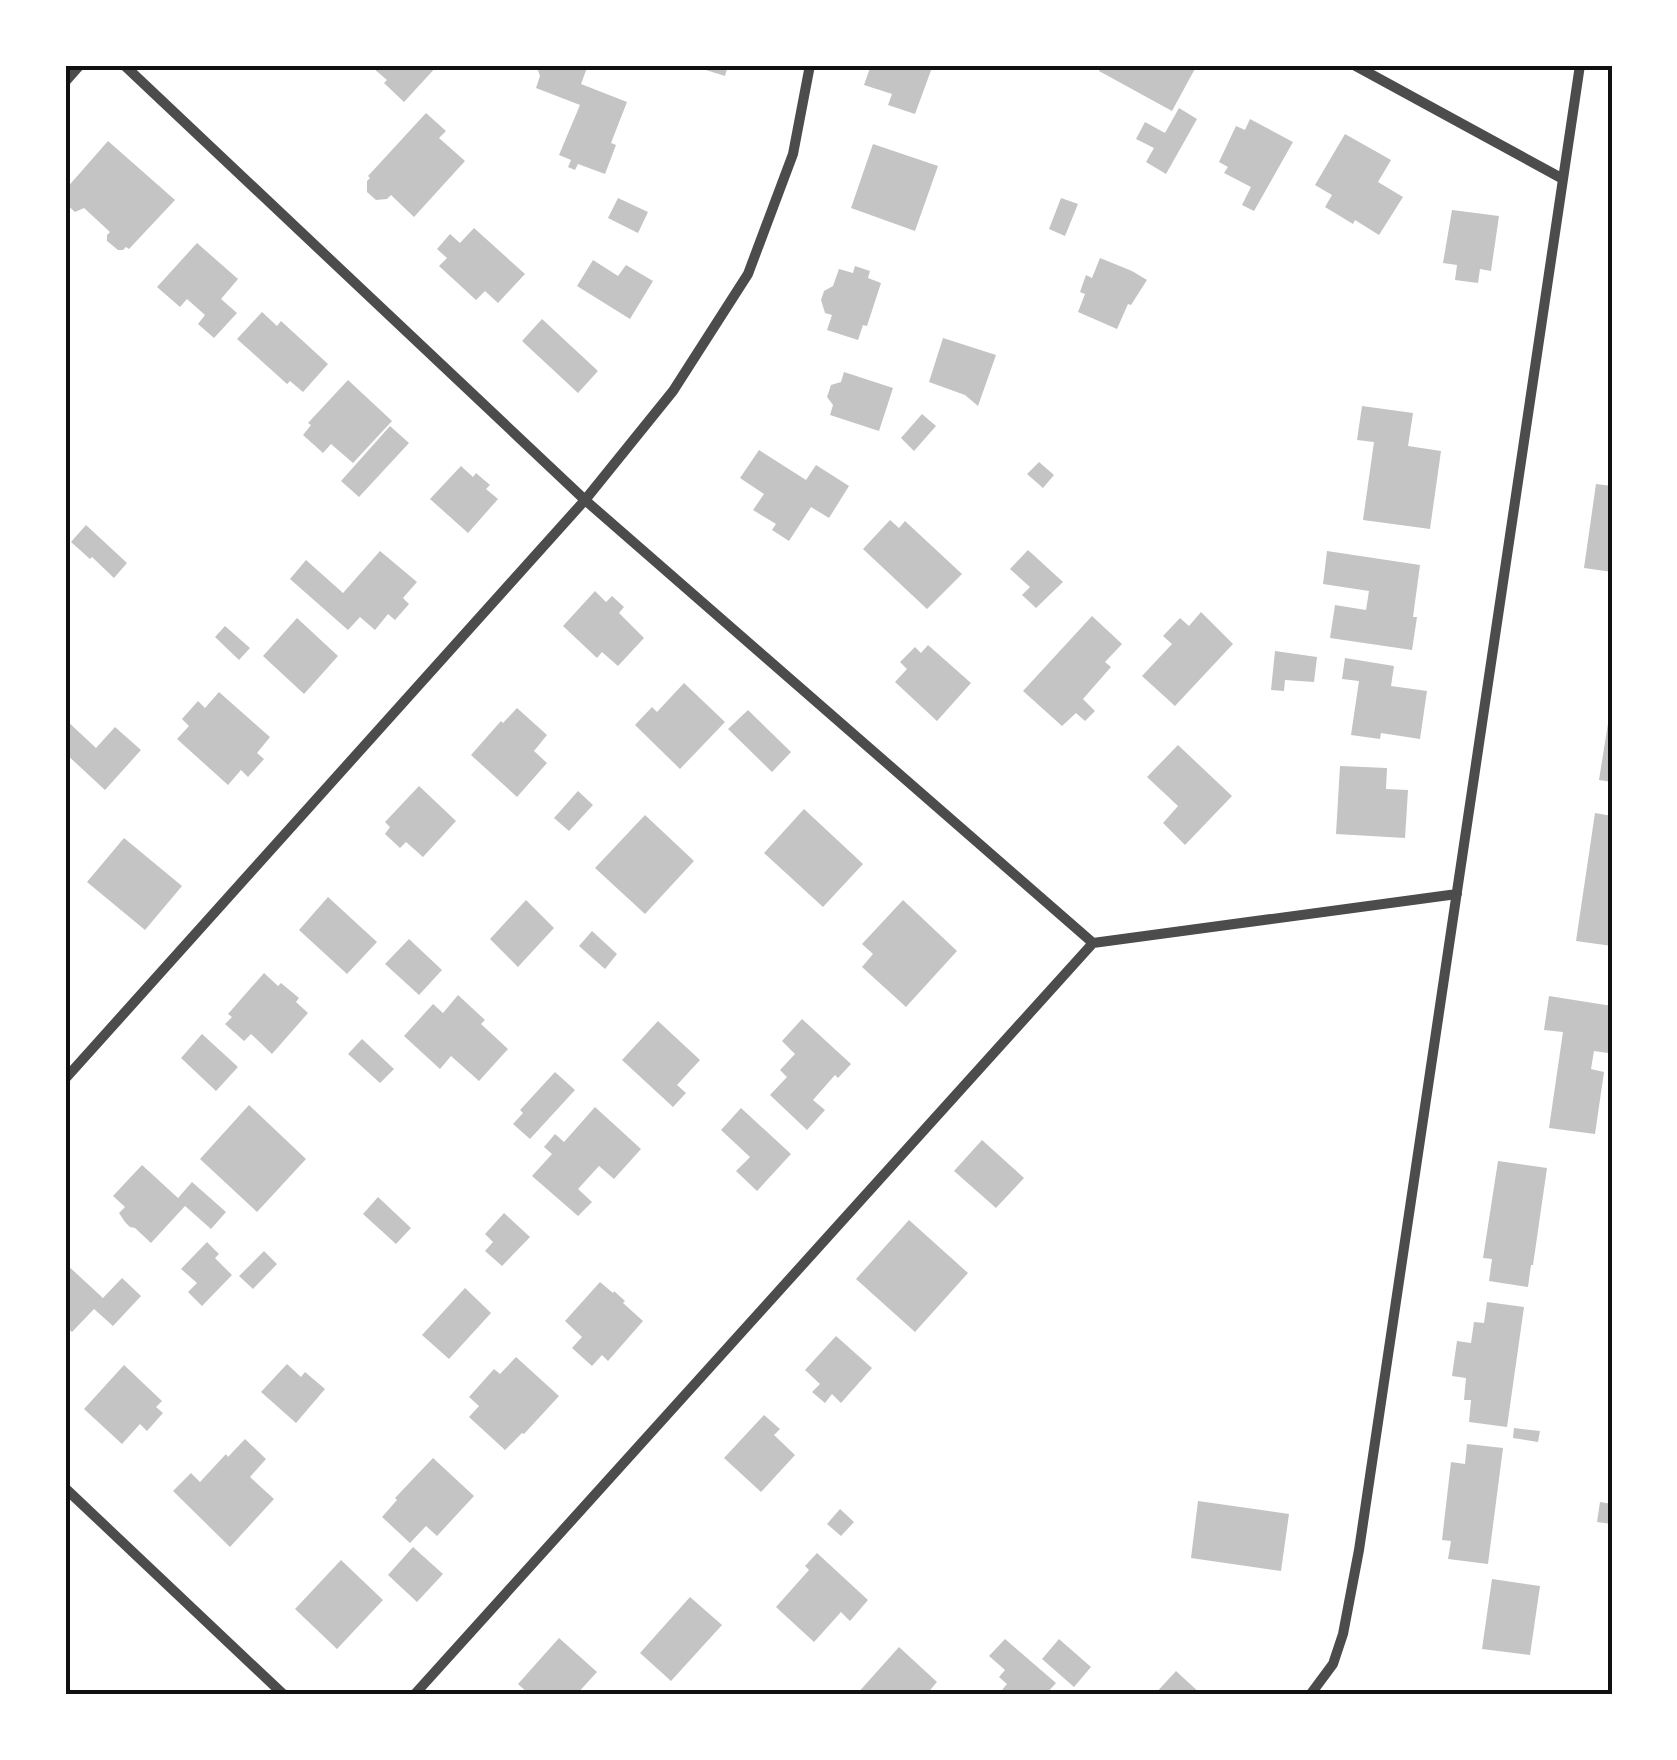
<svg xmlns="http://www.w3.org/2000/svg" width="1677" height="1760" font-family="'Fira Sans',sans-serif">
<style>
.building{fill:#c4c4c4}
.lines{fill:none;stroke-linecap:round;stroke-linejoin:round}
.minor{stroke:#4c4c4c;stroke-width:10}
.neatline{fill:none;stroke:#111;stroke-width:4}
</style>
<rect width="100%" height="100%" fill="#fff"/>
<!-- building -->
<path class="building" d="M 376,65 L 398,66 L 438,65 L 404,102 L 384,83 L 387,80 L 373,68 Z
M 536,65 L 588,65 L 581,84 L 627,102 L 611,143 L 616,145 L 605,174 L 578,164 L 575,170 L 568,167 L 571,160 L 559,155 L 580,105 L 536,88 L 540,76 Z
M 690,65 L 728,65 L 725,76 Z
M 871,65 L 933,65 L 915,114 L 888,105 L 892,94 L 864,85 Z
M 1102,65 L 1197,65 L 1172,111 L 1099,71 Z
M 1179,108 L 1197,119 L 1166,174 L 1146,162 L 1154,148 L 1136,139 L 1145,122 L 1165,133 Z
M 426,113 L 446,131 L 439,138 L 465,161 L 414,217 L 391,195 L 387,199 L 376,200 L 367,192 L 367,181 L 370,178 L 368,176 Z
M 1250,119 L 1293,142 L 1254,211 L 1242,205 L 1251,187 L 1224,173 L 1228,167 L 1219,162 L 1236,126 L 1245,130 Z
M 1345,134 L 1391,160 L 1378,182 L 1403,197 L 1379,235 L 1355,220 L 1353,224 L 1325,207 L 1332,195 L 1315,185 Z
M 108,141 L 175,200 L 129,249 L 126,247 L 123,250 L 118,250 L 107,241 L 107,235 L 110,232 L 84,208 L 75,212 L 65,203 L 67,194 L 65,190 Z
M 873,144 L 938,166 L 915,231 L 851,208 Z
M 618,198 L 648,212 L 638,233 L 608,218 Z
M 1061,198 L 1078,204 L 1065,236 L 1049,229 Z
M 1452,210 L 1499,216 L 1491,271 L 1480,269 L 1478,283 L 1455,280 L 1457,265 L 1443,263 Z
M 474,228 L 525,274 L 498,303 L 485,291 L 476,300 L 439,266 L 447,258 L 437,249 L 450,234 L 460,243 Z
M 197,243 L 238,279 L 221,299 L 237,313 L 214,338 L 198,324 L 205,315 L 187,299 L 180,307 L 157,287 Z
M 1100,258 L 1132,271 L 1147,280 L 1131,305 L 1128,304 L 1117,329 L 1078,312 L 1085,294 L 1080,292 L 1086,275 L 1092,278 Z
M 593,260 L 618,276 L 626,265 L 653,281 L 630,319 L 577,286 Z
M 855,266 L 870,271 L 868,278 L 881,283 L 867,326 L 863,325 L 858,340 L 827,330 L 832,315 L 825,313 L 821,300 L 824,291 L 833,286 L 839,269 L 853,273 Z
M 262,312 L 277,326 L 281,321 L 328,364 L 303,392 L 290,381 L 287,384 L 237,339 Z
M 542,319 L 598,371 L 578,393 L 522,341 Z
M 943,338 L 996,355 L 978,406 L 965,395 L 929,382 Z
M 844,372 L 893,388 L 879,431 L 830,415 L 833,405 L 827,397 L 831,385 L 841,382 Z
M 348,380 L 392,421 L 353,463 L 331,444 L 323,453 L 303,435 L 311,425 L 308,423 Z
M 1362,406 L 1413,413 L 1408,446 L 1441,451 L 1430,529 L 1363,520 L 1374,442 L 1357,440 Z
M 922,414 L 936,426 L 914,451 L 901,438 Z
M 390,426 L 409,443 L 359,497 L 341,481 Z
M 759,450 L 806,480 L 816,465 L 849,486 L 829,518 L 811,507 L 789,541 L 772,530 L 776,524 L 753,510 L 764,494 L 740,478 Z
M 1039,462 L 1054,475 L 1043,488 L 1027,474 Z
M 461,466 L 473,477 L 476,473 L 490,485 L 486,489 L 498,499 L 468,533 L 430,499 Z
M 1596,484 L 1612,486 L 1612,572 L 1584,568 Z
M 890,520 L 899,528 L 905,521 L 962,574 L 927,609 L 863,549 Z
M 86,525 L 127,563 L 114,578 L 92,557 L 90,559 L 71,542 Z
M 1028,550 L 1063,582 L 1036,608 L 1022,595 L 1030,587 L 1010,569 Z
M 380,551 L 417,582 L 403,598 L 409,604 L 395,620 L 388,614 L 375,630 L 360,617 L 348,630 L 290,579 L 306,560 L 343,593 Z
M 1327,551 L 1420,565 L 1413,617 L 1417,617 L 1412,650 L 1330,638 L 1335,605 L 1366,610 L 1369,591 L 1323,584 Z
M 595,591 L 606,602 L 612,596 L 624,607 L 619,613 L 644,638 L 618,666 L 602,652 L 597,658 L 563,626 Z
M 1201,612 L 1233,644 L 1175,706 L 1142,676 L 1172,644 L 1163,636 L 1180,618 L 1189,626 Z
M 1092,616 L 1122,644 L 1105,662 L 1111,667 L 1083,699 L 1095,711 L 1085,721 L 1076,713 L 1062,726 L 1023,691 Z
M 297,618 L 338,656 L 304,694 L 263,656 Z
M 225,626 L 250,648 L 239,660 L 215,637 Z
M 928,645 L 971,683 L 937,721 L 895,682 L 907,669 L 900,662 L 915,647 L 921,653 Z
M 1275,651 L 1317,657 L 1314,682 L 1285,680 L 1284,691 L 1271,690 Z
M 1345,658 L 1394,666 L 1391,686 L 1427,691 L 1420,739 L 1381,733 L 1380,739 L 1351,735 L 1359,681 L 1342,679 Z
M 684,683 L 725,722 L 680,769 L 635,725 L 652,707 L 657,712 Z
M 219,692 L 270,737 L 257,753 L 264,759 L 248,777 L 241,770 L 228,785 L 177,739 L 189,726 L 182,719 L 198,701 L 205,708 Z
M 517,708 L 547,735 L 534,751 L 547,763 L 517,797 L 471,755 L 501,721 L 503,723 Z
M 748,710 L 791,752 L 772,772 L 728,729 Z
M 1610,711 L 1612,711 L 1612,782 L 1599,780 Z
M 65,719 L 96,748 L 115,727 L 141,750 L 105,790 L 65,753 Z
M 1178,745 L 1232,796 L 1185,845 L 1163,823 L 1178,806 L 1147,777 Z
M 1340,766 L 1387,768 L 1386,789 L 1408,790 L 1405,838 L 1336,834 Z
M 419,786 L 456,821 L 423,857 L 406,842 L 400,848 L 385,834 L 390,827 L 385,822 Z
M 578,791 L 593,805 L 569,831 L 554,818 Z
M 804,809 L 863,864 L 823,907 L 764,853 Z
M 1595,813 L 1612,816 L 1612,946 L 1576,941 Z
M 645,815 L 694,861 L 645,914 L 595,868 Z
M 124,838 L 182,886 L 145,930 L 87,882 Z
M 328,897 L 377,942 L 347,974 L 299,930 Z
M 526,900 L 554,928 L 518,967 L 490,939 Z
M 903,900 L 957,951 L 906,1007 L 862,967 L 873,954 L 862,944 Z
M 592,931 L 617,954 L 605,969 L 579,946 Z
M 409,939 L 442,970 L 419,995 L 385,964 Z
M 264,973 L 278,986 L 281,983 L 299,998 L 296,1002 L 308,1013 L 272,1054 L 251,1034 L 244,1041 L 225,1024 L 232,1017 L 228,1014 Z
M 458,995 L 485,1020 L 481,1024 L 508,1049 L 479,1081 L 451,1056 L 440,1069 L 404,1036 L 433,1004 L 443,1013 Z
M 1549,996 L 1612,1006 L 1608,1053 L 1594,1051 L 1591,1069 L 1604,1072 L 1595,1134 L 1549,1128 L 1563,1032 L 1544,1030 Z
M 802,1019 L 851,1064 L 838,1078 L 835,1075 L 813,1100 L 825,1110 L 807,1130 L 770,1095 L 787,1077 L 780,1070 L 795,1054 L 782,1041 Z
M 658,1021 L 700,1060 L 677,1085 L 686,1093 L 673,1107 L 622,1060 Z
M 202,1034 L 238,1067 L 216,1091 L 181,1058 Z
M 362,1039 L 394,1069 L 380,1083 L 348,1054 Z
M 555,1072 L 575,1090 L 530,1139 L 513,1124 L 523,1113 L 520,1110 Z
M 249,1105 L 306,1159 L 257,1212 L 200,1159 Z
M 595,1107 L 641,1149 L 614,1179 L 599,1166 L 578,1189 L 592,1202 L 578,1216 L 532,1176 L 552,1154 L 544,1147 L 555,1134 L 564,1142 Z
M 741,1108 L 791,1154 L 757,1191 L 736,1171 L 750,1157 L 721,1130 Z
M 982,1140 L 1024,1178 L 996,1208 L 954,1171 Z
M 1498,1161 L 1547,1168 L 1533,1265 L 1531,1265 L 1528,1287 L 1489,1281 L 1492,1259 L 1483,1258 Z
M 142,1165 L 178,1198 L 192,1182 L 226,1212 L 211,1229 L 185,1206 L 151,1243 L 135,1228 L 130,1227 L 125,1222 L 119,1213 L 125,1207 L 113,1196 Z
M 378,1197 L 411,1228 L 396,1244 L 363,1214 Z
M 504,1213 L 530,1237 L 502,1266 L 485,1251 L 493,1242 L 485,1234 Z
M 909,1220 L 968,1273 L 915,1332 L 856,1279 Z
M 207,1242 L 219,1254 L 215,1258 L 232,1275 L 202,1306 L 188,1292 L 197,1283 L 181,1269 Z
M 264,1251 L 277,1264 L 253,1289 L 239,1276 Z
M 65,1263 L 103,1298 L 122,1278 L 141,1296 L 113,1326 L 94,1309 L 72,1332 L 65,1326 Z
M 600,1282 L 613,1293 L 614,1291 L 625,1301 L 623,1303 L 643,1321 L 608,1361 L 602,1355 L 592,1366 L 572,1348 L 582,1337 L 565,1321 Z
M 465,1288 L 491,1313 L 449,1359 L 422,1335 Z
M 1487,1302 L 1524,1307 L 1507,1427 L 1469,1422 L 1471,1400 L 1464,1400 L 1466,1378 L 1452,1376 L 1457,1341 L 1471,1343 L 1474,1322 L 1484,1323 Z
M 836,1336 L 872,1368 L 841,1403 L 832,1394 L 825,1403 L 812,1392 L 820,1384 L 805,1370 Z
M 516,1357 L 559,1396 L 524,1434 L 522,1433 L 505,1450 L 469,1417 L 479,1406 L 469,1397 L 494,1369 L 500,1374 Z
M 287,1364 L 301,1377 L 305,1372 L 325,1389 L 296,1423 L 261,1392 Z
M 124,1365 L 162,1401 L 156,1407 L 163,1413 L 147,1431 L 140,1424 L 122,1444 L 84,1409 Z
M 764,1415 L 780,1429 L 774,1435 L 795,1455 L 761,1492 L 724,1458 Z
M 1514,1428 L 1540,1431 L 1538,1442 L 1513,1438 Z
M 245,1439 L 266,1459 L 250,1477 L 274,1499 L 230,1547 L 173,1491 L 191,1473 L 200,1482 L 226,1454 L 228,1457 Z
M 1467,1444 L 1503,1448 L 1488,1564 L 1448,1559 L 1451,1541 L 1442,1540 L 1451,1462 L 1465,1464 Z
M 433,1458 L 474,1496 L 437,1536 L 426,1526 L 410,1543 L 382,1517 L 397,1500 L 395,1498 Z
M 1198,1501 L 1289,1514 L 1281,1571 L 1191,1558 Z
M 1600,1502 L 1612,1504 L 1612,1524 L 1597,1522 Z
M 840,1509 L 854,1522 L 841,1536 L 827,1524 Z
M 413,1547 L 443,1574 L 417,1602 L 388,1575 Z
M 817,1553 L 868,1600 L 850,1621 L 841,1612 L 814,1642 L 776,1607 L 809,1570 L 805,1566 Z
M 341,1560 L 383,1600 L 337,1649 L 295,1609 Z
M 1492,1579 L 1540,1586 L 1530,1655 L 1482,1649 Z
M 690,1597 L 722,1625 L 671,1681 L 640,1653 Z
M 559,1638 L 597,1672 L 576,1695 L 530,1695 L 518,1684 Z
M 1005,1639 L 1056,1683 L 1045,1695 L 998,1695 L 1007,1684 L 999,1677 L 1005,1670 L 989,1656 Z
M 1059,1639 L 1091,1667 L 1074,1687 L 1042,1659 Z
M 899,1647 L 937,1682 L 926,1695 L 856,1695 Z
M 1176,1671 L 1202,1695 L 1154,1695 Z"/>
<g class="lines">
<!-- minor -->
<path class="minor" d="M 124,65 L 585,500 L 1093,943 L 1457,894
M 1354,65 L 1563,179
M 65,82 L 80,65
M 65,1079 L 585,500 L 673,391 L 748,274 L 793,154 L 810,65
M 65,1488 L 284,1695
M 414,1695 L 1093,943
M 1310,1695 L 1333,1664 L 1343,1634 L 1359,1550 L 1580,65"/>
</g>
<!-- border -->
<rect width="1677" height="1760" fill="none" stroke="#ffffff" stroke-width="135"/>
<rect x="68" y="68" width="1542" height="1624" class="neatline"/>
</svg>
